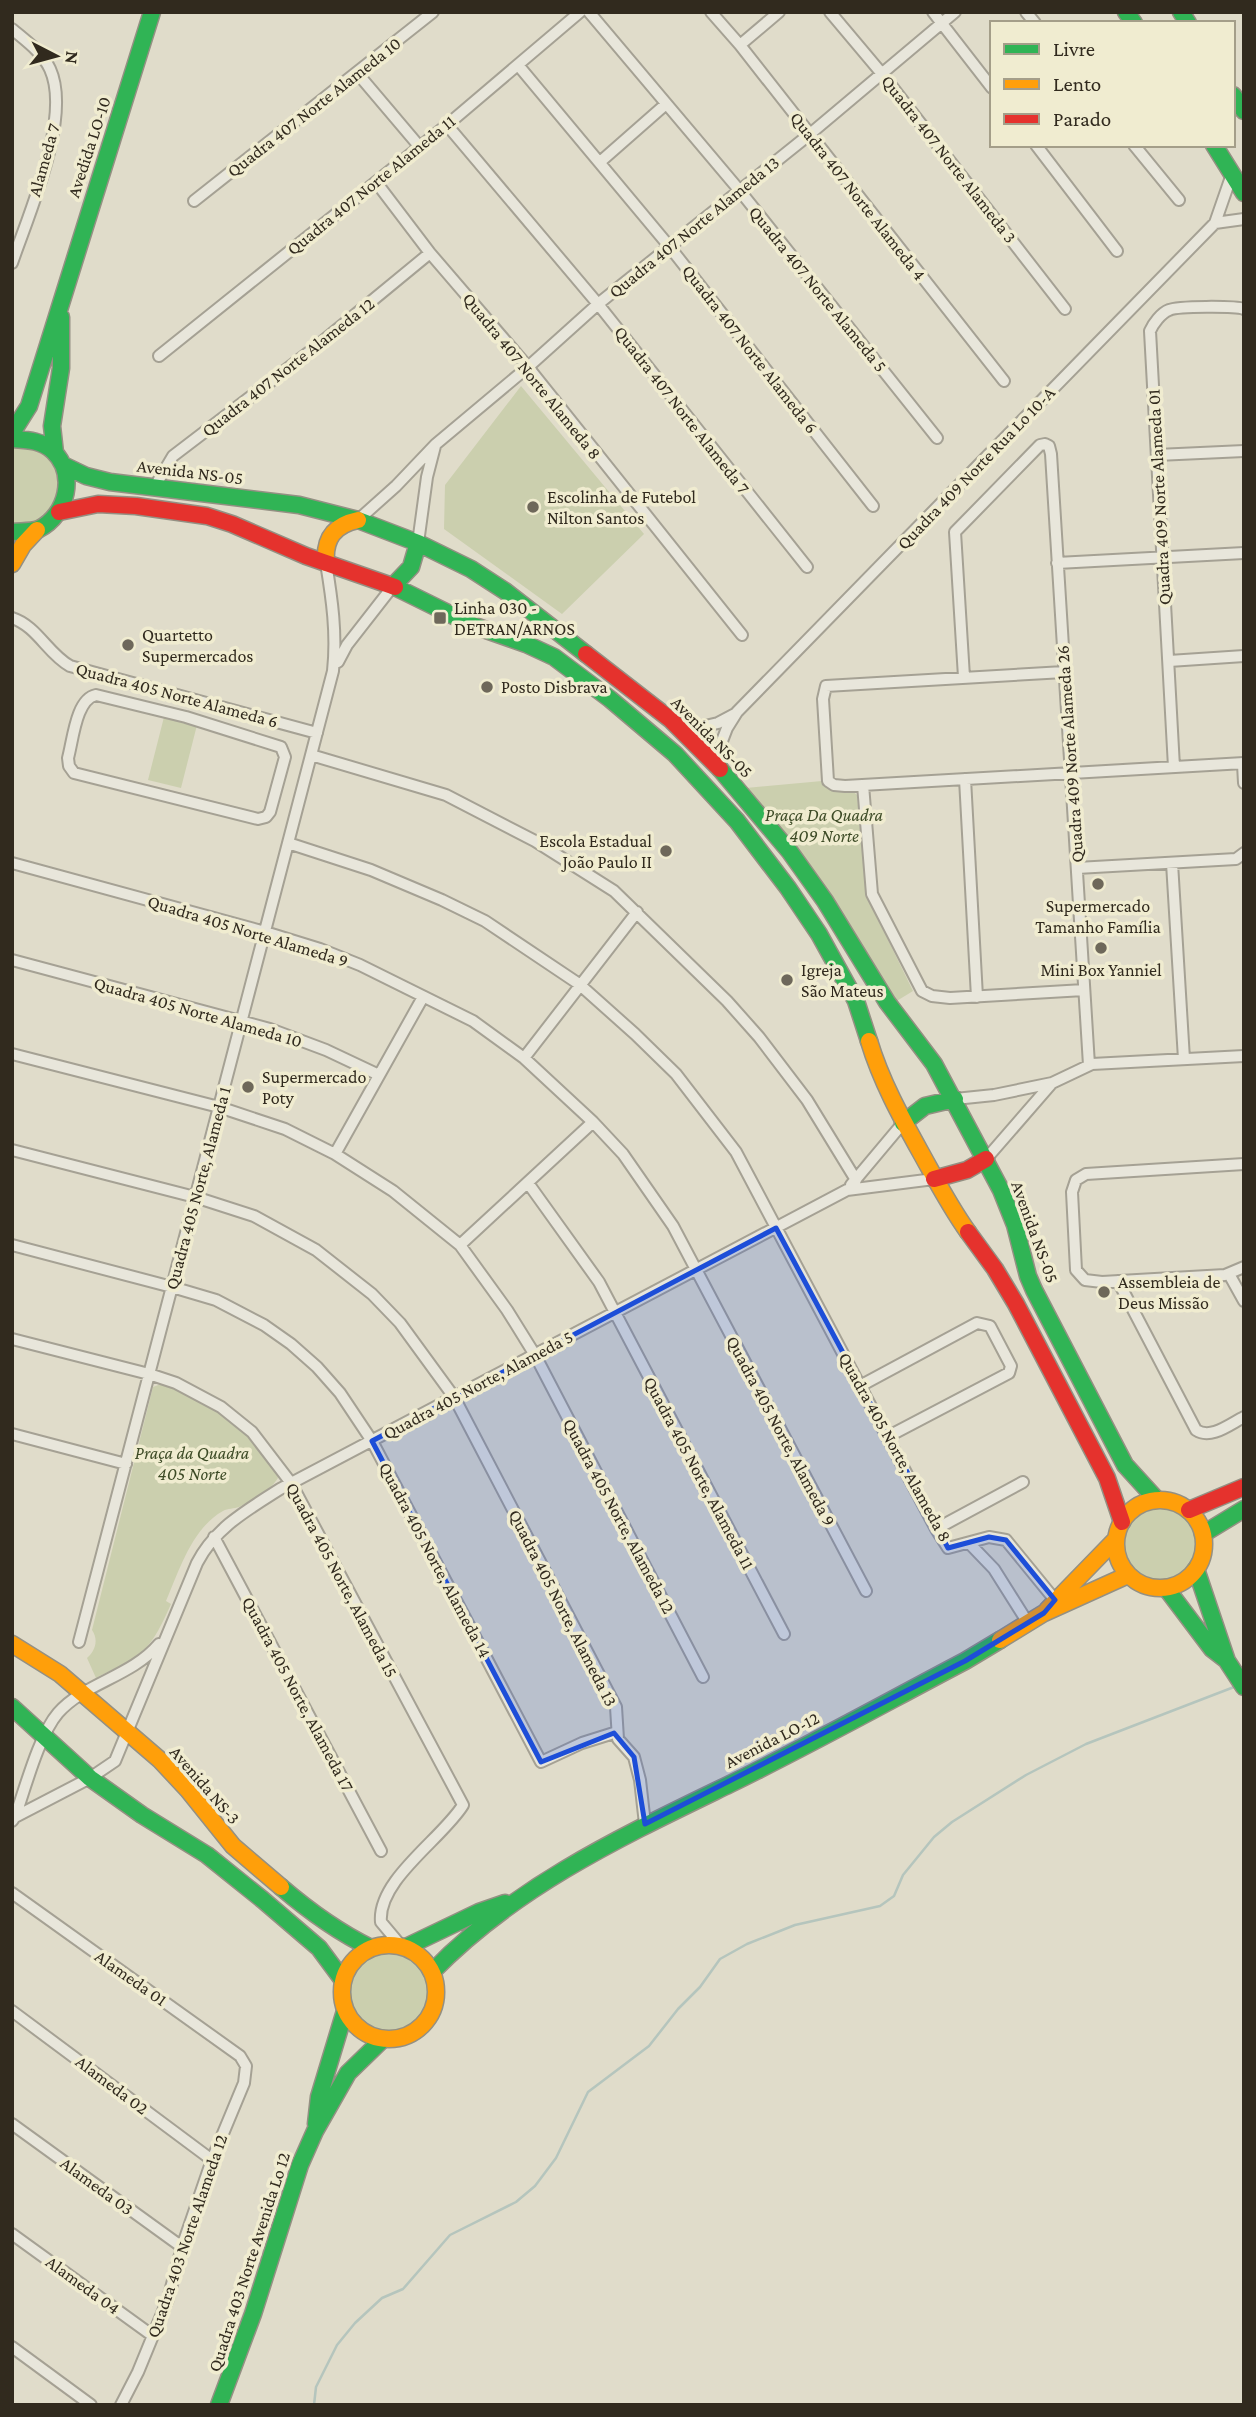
<svg xmlns="http://www.w3.org/2000/svg" width="1256" height="2417" font-family="'Crimson Pro',serif">
<style>
.green{fill:#cbcfae}
.lines{fill:none;stroke-linecap:round;stroke-linejoin:round}
.stream{stroke:#b5c5bd;stroke-width:2.5}
.street-casing{stroke:#a5a194;stroke-width:14}
.fast-casing{stroke:#949083;stroke-width:19}
.slow-casing{stroke:#949083;stroke-width:19}
.jam-casing{stroke:#949083;stroke-width:19}
.street{stroke:#e8e6db;stroke-width:10}
.fast{stroke:#30b455;stroke-width:16}
.slow{stroke:#ff9f0a;stroke-width:16}
.jam{stroke:#e5322d;stroke-width:16}
.marked{fill:#1d4ed8;fill-opacity:0.2;stroke:#1d4ed8;stroke-width:5;stroke-linejoin:round}
.poi-dot{fill:#6e685a;stroke:#f0ecd0;stroke-width:2.5}
.labels{text-anchor:middle;dominant-baseline:central;stroke-width:7;stroke-linejoin:round;paint-order:stroke}
.street-label{font-size:18px;fill:#312a1e;stroke:#f0ecd0}
.poi-label{font-size:18px;fill:#312a1e;stroke:#f0ecd0;text-anchor:start}
.park-label{font-size:18px;font-style:italic;fill:#3d4b26;stroke:#f0ecd0}
</style>
<rect width="100%" height="100%" fill="#e0dcca"/>
<!-- green -->
<path class="green" d="M 521,386 L 644,534 L 562,614 L 444,529 L 445,485 Z
M 12,445 C 17,445 24,444 29,446 C 65,456 71,508 35,522 C 27,525 20,524 12,524 Z
M 164,717 L 197,725 L 181,788 L 148,780 Z
M 822,781 L 830,789 L 850,789 L 857,795 L 866,895 L 913,991 L 895,1002 L 810,866 L 746,788 Z
M 161,1384 C 198,1394 267,1439 278,1478 C 271,1490 251,1501 239,1507 C 234,1509 228,1508 223,1511 C 192,1528 179,1571 166,1601 L 171,1604 C 149,1654 143,1654 96,1678 L 87,1658 C 95,1651 99,1640 92,1630 L 153,1387 Z
M1120 1544a40 40 0 1 1 80 0a40 40 0 1 1-80 0Z
M347 1993a42 42 0 1 1 84 0a42 42 0 1 1-84 0Z"/>
<g class="lines">
<!-- stream -->
<path class="stream" d="M 314,2405 L 316,2387 L 337,2345 L 355,2323 L 382,2298 L 403,2289 L 450,2235 L 516,2202 L 535,2186 L 556,2158 L 588,2092 L 649,2046 L 678,2009 L 700,1987 L 720,1959 L 747,1944 L 795,1925 L 880,1906 L 894,1896 L 903,1875 L 934,1837 L 952,1822 L 1026,1775 L 1086,1744 L 1234,1687"/>
<defs>
<path id="street" d="M 589,12 L 740,191 L 937,438
M 711,12 L 740,45 L 1004,381
M 830,12 L 883,75 L 1065,309
M 933,12 L 992,88
M 1026,12 L 1035,23
M 12,29 C 26,41 42,52 50,69 C 72,117 29,213 12,263
M 740,45 L 779,12
M 518,65 L 669,246 L 873,506
M 358,74 L 419,146
M 447,125 L 598,304 L 807,567
M 1036,145 L 1117,251
M 1134,145 L 1179,200
M 600,162 L 666,104
M 376,182 L 430,253 L 528,367 L 742,635
M 194,201 L 433,12
M 1215,223 L 1244,219
M 159,356 L 447,125 L 580,12
M 1157,455 L 1244,451
M 154,488 L 173,456 L 317,346 L 430,253
M 358,520 L 396,486 L 436,444 L 528,367 L 598,304 L 810,134 L 955,12
M 418,543 L 427,477 L 435,446
M 1057,563 L 1244,553
M 12,618 C 37,626 48,654 70,666 L 317,733
M 1169,661 L 1244,656
M 338,662 L 347,645 L 393,586
M 1064,672 L 826,686 L 823,699 L 828,781 L 834,785 L 845,786 L 1244,763
M 964,677 L 955,532 L 1040,445 L 1045,444 L 1049,446 L 1051,454 L 1089,1065
M 96,695 L 186,717 L 281,747 L 285,757 L 270,812 L 266,817 L 258,819 L 74,773 L 69,766 L 68,758 C 73,740 76,699 96,695 Z
M 684,731 L 718,723 L 735,714
M 311,755 L 446,795 L 535,841 L 614,891 L 727,1001 L 759,1037 L 807,1100 L 856,1180
M 714,762 L 727,728 L 737,712 L 1215,223 L 1232,174
M 1243,764 L 1244,783
M 1174,767 L 1150,331 C 1153,324 1161,313 1169,310 C 1178,306 1235,306 1244,309
M 965,779 L 977,997
M 863,785 L 872,894 L 922,991 L 932,996 L 950,998 L 1084,990
M 288,843 L 371,870 L 442,900 L 485,921 L 579,984 L 635,1034 L 676,1074 L 736,1152 L 936,1529 L 948,1548 L 989,1537 L 1006,1540 L 1055,1600
M 12,863 L 265,932 L 320,949 L 360,965 L 473,1021 L 524,1058 L 593,1122 L 623,1154 L 673,1226 L 866,1591
M 1172,863 L 1184,1059
M 1077,868 L 1236,859 L 1244,853
M 12,960 L 270,1029 L 326,1050 L 379,1075
M 12,1054 L 219,1107 L 285,1129 L 335,1154 L 393,1191 L 460,1245 L 507,1310 L 535,1355 L 703,1677
M 524,1058 L 637,912
M 955,1099 L 994,1095 L 1052,1083 L 1092,1064 L 1244,1056
M 12,1150 L 195,1197 L 254,1216 L 316,1250 L 372,1294 L 400,1323 L 454,1397 L 616,1707 L 618,1739 L 634,1757 L 640,1780 L 645,1824
M 335,1154 L 423,997
M 986,1159 L 1052,1083
M 1244,1164 L 1086,1174 L 1076,1180 L 1072,1192 L 1076,1270 L 1085,1280 L 1102,1282 L 1225,1275 L 1244,1267
M 528,1183 L 599,1282 L 784,1634
M 851,1185 L 903,1123
M 12,1245 L 172,1287 L 216,1300 L 264,1325 L 291,1344 L 317,1367 L 340,1393 L 372,1441 L 541,1762 L 582,1743 L 617,1732
M 460,1245 L 593,1122
M 1229,1274 L 1244,1301
M 1118,1281 L 1196,1430 C 1211,1440 1230,1424 1244,1417
M 12,1339 L 149,1374 L 176,1383 L 221,1407 L 252,1432 L 291,1483 L 463,1805 C 443,1838 377,1880 381,1922 L 402,1947
M 860,1386 L 977,1323 L 990,1326 L 1011,1366 L 1009,1373 L 887,1437
M 12,1434 L 126,1464
M 936,1529 L 1023,1482
M 214,1537 L 381,1851
M 969,1543 L 994,1569 L 1028,1623
M 79,1642 L 333,671 C 337,634 332,599 326,563
M 15,1817 C 25,1789 39,1735 58,1713 C 84,1683 131,1677 159,1644
M 12,1821 L 15,1817 L 90,1778 L 115,1761 L 197,1563 C 215,1528 247,1510 280,1489 L 847,1190 L 934,1179
M 12,1893 L 240,2056 L 246,2066 L 244,2083 L 212,2160 L 182,2247 L 168,2299 L 138,2372 L 121,2405
M 12,2011 L 212,2160
M 12,2124 L 182,2247
M 12,2234 L 153,2336
M 12,2347 L 91,2405"/>
<path id="fast" d="M 1126,12 L 1134,23
M 1181,12 L 1188,23
M 1233,95 L 1244,111
M 1214,145 L 1244,193
M 12,433 L 29,406 L 152,12
M 12,439 C 27,440 41,440 53,451 C 77,474 67,515 39,529 C 31,532 21,531 12,532
M 55,453 L 52,426 L 61,368 L 61,317
M 63,465 L 86,476 L 110,482 L 299,505 L 358,520 L 418,543 L 471,569 L 505,591 L 586,654
M 393,586 L 411,567 L 418,543
M 395,587 L 472,625 L 526,644 L 554,657 L 610,699 L 675,754 L 737,821 L 788,888 L 819,934 L 856,1001 L 869,1041
M 720,769 L 790,852 L 825,901 L 887,1002 L 934,1064 L 1001,1190 L 1015,1225 L 1028,1276 L 1034,1290 L 1125,1465 L 1156,1499
M 903,1123 L 925,1106 L 955,1099
M 1203,1534 L 1244,1509
M 1196,1569 L 1227,1661 L 1244,1687
M 1166,1588 L 1212,1649 L 1225,1659
M 12,1707 L 90,1778 L 142,1815 L 207,1855 L 263,1900 L 319,1948 L 342,1979
M 281,1887 C 309,1911 338,1932 371,1948
M 406,1947 L 479,1912 L 505,1903
M 432,1972 C 515,1886 625,1835 730,1784 C 810,1745 887,1702 965,1661 L 1000,1640
M 316,2124 L 319,2097 L 345,2011
M 219,2405 L 253,2314 L 300,2165 L 315,2131 L 348,2073 L 383,2039"/>
<path id="slow" d="M 326,563 C 324,539 334,525 358,520
M 12,564 L 23,545 L 37,530
M 869,1041 C 881,1081 901,1117 921,1153 C 936,1180 950,1207 968,1232
M1116 1544a44 44 0 1 1 88 0a44 44 0 1 1-88 0Z
M 1047,1610 L 1116,1539
M 1000,1640 L 1044,1613 L 1128,1575
M 12,1644 L 60,1674 L 160,1760 L 188,1790 L 233,1846 L 281,1887
M342 1992a47 47 0 1 1 94 0a47 47 0 1 1-94 0Z"/>
<path id="jam" d="M 59,512 L 98,504 L 136,506 L 207,516 L 232,524 L 306,556 L 395,587
M 586,654 L 671,720 L 720,769
M 934,1179 L 967,1170 L 986,1159
M 968,1232 L 995,1269 L 1016,1304 L 1107,1478 L 1122,1522
M 1189,1510 L 1244,1487"/>
</defs>
<!-- street casing -->
<use href="#street" class="street-casing"/>
<!-- fast casing -->
<use href="#fast" class="fast-casing"/>
<!-- slow casing -->
<use href="#slow" class="slow-casing"/>
<!-- jam casing -->
<use href="#jam" class="jam-casing"/>
<!-- street -->
<use href="#street" class="street"/>
<!-- fast -->
<use href="#fast" class="fast"/>
<!-- slow -->
<use href="#slow" class="slow"/>
<!-- jam -->
<use href="#jam" class="jam"/>
</g>
<!-- marked area -->
<path class="marked" d="M 776,1228 L 948,1548 L 989,1537 L 1006,1540 L 1055,1600 L 1044,1613 L 965,1661 L 645,1824 L 634,1757 L 614,1733 L 541,1762 L 372,1441 Z"/>
<!-- markers -->
<g class="poi-dot">
<circle cx="533" cy="507" r="7"/>
<rect x="433" y="611" width="14" height="14" rx="3.5"/>
<circle cx="128" cy="645" r="7"/>
<circle cx="487" cy="687" r="7"/>
<circle cx="666" cy="851" r="7"/>
<circle cx="1098" cy="884" r="7"/>
<circle cx="1101" cy="948" r="7"/>
<circle cx="787" cy="980" r="7"/>
<circle cx="248" cy="1087" r="7"/>
<circle cx="1104" cy="1292" r="7"/>
</g>
<g class="labels">
<!-- street labels -->
<g class="street-label">
<text transform="translate(314 107) rotate(-38)">Quadra 407 Norte Alameda 10</text>
<text transform="translate(89 147) rotate(-72)">Avedida LO-10</text>
<text transform="translate(949 159) rotate(52)">Quadra 407 Norte Alameda 3</text>
<text transform="translate(44 160) rotate(-74)">Alameda 7</text>
<text transform="translate(371 185) rotate(-39)">Quadra 407 Norte Alameda 11</text>
<text transform="translate(858 196) rotate(52)">Quadra 407 Norte Alameda 4</text>
<text transform="translate(694 227) rotate(-39)">Quadra 407 Norte Alameda 13</text>
<text transform="translate(818 289) rotate(51)">Quadra 407 Norte Alameda 5</text>
<text transform="translate(750 349) rotate(52)">Quadra 407 Norte Alameda 6</text>
<text transform="translate(288 367) rotate(-38)">Quadra 407 Norte Alameda 12</text>
<text transform="translate(532 376) rotate(51)">Quadra 407 Norte Alameda 8</text>
<text transform="translate(682 410) rotate(52)">Quadra 407 Norte Alameda 7</text>
<text transform="translate(976 468) rotate(-46)">Quadra 409 Norte Rua Lo 10-A</text>
<text transform="translate(190 472) rotate(7)">Avenida NS-05</text>
<text transform="translate(1159 497) rotate(-93)">Quadra 409 Norte Alameda 01</text>
<text transform="translate(177 695) rotate(15)">Quadra 405 Norte Alameda 6</text>
<text transform="translate(712 737) rotate(45)">Avenida NS-05</text>
<text transform="translate(1070 754) rotate(-94)">Quadra 409 Norte Alameda 26</text>
<text transform="translate(248 931) rotate(17)">Quadra 405 Norte Alameda 9</text>
<text transform="translate(198 1012) rotate(16)">Quadra 405 Norte Alameda 10</text>
<text transform="translate(198 1188) rotate(-75)">Quadra 405 Norte, Alameda 1</text>
<text transform="translate(1035 1232) rotate(70)">Avenida NS-05</text>
<text transform="translate(478 1385) rotate(-28)">Quadra 405 Norte, Alameda 5</text>
<text transform="translate(781 1431) rotate(62)">Quadra 405 Norte, Alameda 9</text>
<text transform="translate(895 1447) rotate(61)">Quadra 405 Norte, Alameda 8</text>
<text transform="translate(699 1473) rotate(62)">Quadra 405 Norte, Alameda 11</text>
<text transform="translate(619 1516) rotate(62)">Quadra 405 Norte, Alameda 12</text>
<text transform="translate(435 1560) rotate(62)">Quadra 405 Norte, Alameda 14</text>
<text transform="translate(342 1580) rotate(62)">Quadra 405 Norte, Alameda 15</text>
<text transform="translate(563 1608) rotate(63)">Quadra 405 Norte, Alameda 13</text>
<text transform="translate(298 1694) rotate(62)">Quadra 405 Norte, Alameda 17</text>
<text transform="translate(772 1740) rotate(-27)">Avenida LO-12</text>
<text transform="translate(205 1785) rotate(49)">Avenida NS-3</text>
<text transform="translate(131 1978) rotate(35)">Alameda 01</text>
<text transform="translate(112 2085) rotate(37)">Alameda 02</text>
<text transform="translate(97 2186) rotate(36)">Alameda 03</text>
<text transform="translate(187 2236) rotate(-71)">Quadra 403 Norte Alameda 12</text>
<text transform="translate(249 2262) rotate(-72)">Quadra 403 Norte Avenida Lo 12</text>
<text transform="translate(83 2285) rotate(36)">Alameda 04</text>
</g>
<!-- poi labels -->
<g class="poi-label">
<text x="547" y="497">Escolinha de Futebol<tspan x="547" dy="21">Nilton Santos</tspan></text>
<text x="454" y="608">Linha 030 -<tspan x="454" dy="21">DETRAN/ARNOS</tspan></text>
<text x="142" y="635">Quartetto<tspan x="142" dy="21">Supermercados</tspan></text>
<text x="501" y="687">Posto Disbrava</text>
<text x="652" y="841" text-anchor="end">Escola Estadual<tspan x="652" dy="21">João Paulo II</tspan></text>
<text x="1098" y="906" text-anchor="middle">Supermercado<tspan x="1098" dy="21">Tamanho Família</tspan></text>
<text x="801" y="970">Igreja<tspan x="801" dy="21">São Mateus</tspan></text>
<text x="1101" y="970" text-anchor="middle">Mini Box Yanniel</text>
<text x="262" y="1077">Supermercado<tspan x="262" dy="21">Poty</tspan></text>
<text x="1118" y="1282">Assembleia de<tspan x="1118" dy="21">Deus Missão</tspan></text>
</g>
<!-- park labels -->
<g class="park-label">
<text x="824" y="815">Praça Da Quadra<tspan x="824" dy="21">409 Norte</tspan></text>
<text x="192" y="1453">Praça da Quadra<tspan x="192" dy="21">405 Norte</tspan></text>
</g>
</g>
<!-- border -->
<rect width="1256" height="2417" fill="none" stroke="#312a1e" stroke-width="28"/>
<!-- legend -->
<rect x="990" y="21" width="245" height="126" fill="#f0ecd0" stroke="#a49e89" stroke-width="2"/>
<rect x="1004" y="44" width="35" height="10" fill="#30b455" stroke="#a49e89" stroke-width="2"/>
<text x="1053" y="56" font-size="21" fill="#312a1e">Livre</text>
<rect x="1004" y="79" width="35" height="10" fill="#ff9f0a" stroke="#a49e89" stroke-width="2"/>
<text x="1053" y="91" font-size="21" fill="#312a1e">Lento</text>
<rect x="1004" y="114" width="35" height="10" fill="#e5322d" stroke="#a49e89" stroke-width="2"/>
<text x="1053" y="126" font-size="21" fill="#312a1e">Parado</text>
<!-- north arrow -->
<g transform="translate(56 56) rotate(96)" stroke="#f0ecd0" stroke-width="5" paint-order="stroke">
<path d="M0-5L12 26L0 18L-12 26Z" fill="#312a1e"/>
<text y="-10" font-size="19" font-weight="bold" text-anchor="middle" fill="#312a1e">N</text>
</g>
</svg>
